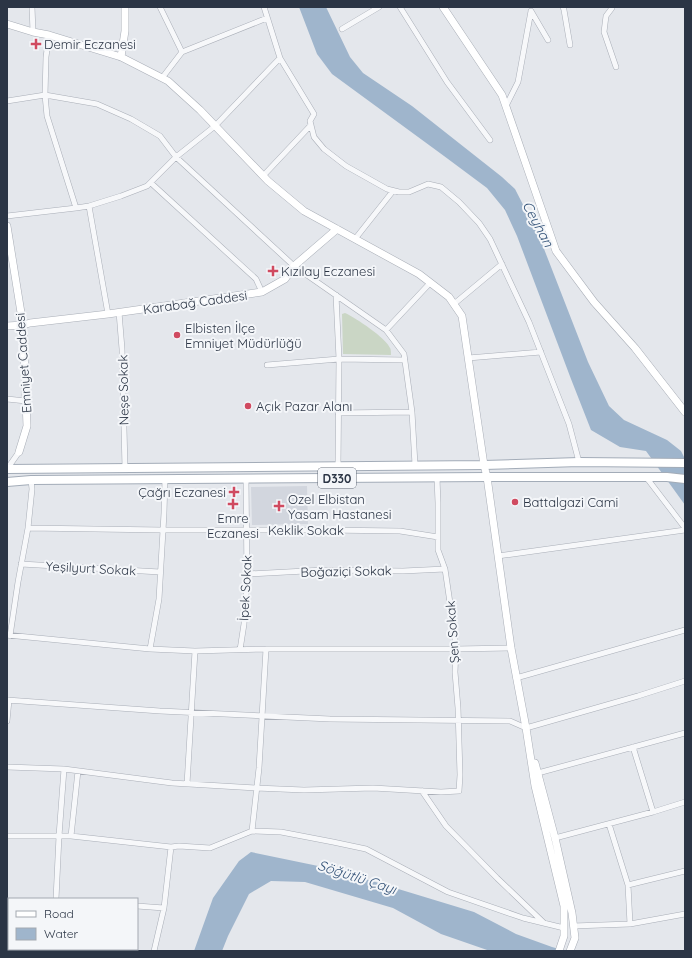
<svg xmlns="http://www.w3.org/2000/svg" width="692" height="958" font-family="Quicksand,sans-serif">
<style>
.built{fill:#d2d6de}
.green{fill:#cad6c5}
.water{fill:#9fb5cc}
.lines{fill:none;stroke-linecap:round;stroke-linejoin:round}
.street-casing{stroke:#a9aeb7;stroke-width:6}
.secondary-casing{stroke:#a9aeb7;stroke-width:8}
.primary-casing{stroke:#a3acb8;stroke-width:10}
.street{stroke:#f7f8fa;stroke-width:5}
.secondary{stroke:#fff;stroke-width:7}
.primary{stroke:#fff;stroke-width:8}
.poi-dot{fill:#d04a60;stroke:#f4f6f9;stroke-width:1.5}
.labels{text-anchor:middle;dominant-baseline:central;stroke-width:4;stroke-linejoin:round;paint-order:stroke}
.shield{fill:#f4f6f9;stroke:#676f7b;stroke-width:1}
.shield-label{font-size:12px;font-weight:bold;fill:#2b3545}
.poi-label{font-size:13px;fill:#2b3545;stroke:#f4f6f9;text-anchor:start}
.street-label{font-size:13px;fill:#2b3545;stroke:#f4f6f9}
.water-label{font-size:14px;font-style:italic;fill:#355479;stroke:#f4f6f9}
</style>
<rect width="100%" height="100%" fill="#e4e7ec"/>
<!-- built -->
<path class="built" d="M 307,486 L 308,524 L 252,525 L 251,487 Z"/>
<!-- green -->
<path class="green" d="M 345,313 C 356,318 386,338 390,348 C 391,349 391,353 391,355 L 343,354 L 342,314 Z"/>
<!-- water -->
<path class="water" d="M 299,7 L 326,7 L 350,57 L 363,73 L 412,106 L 502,177 L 515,189 L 539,236 L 588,362 L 609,406 L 624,420 L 667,440 L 681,451 L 685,459 L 685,505 L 646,451 L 620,447 L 591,430 L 571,379 L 517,236 L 505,210 L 487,188 L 444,156 L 332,74 L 317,54 Z
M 251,852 L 323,867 L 372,881 L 474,912 L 516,934 L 552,947 L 566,951 L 490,951 L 441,934 L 393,908 L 305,882 L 271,881 L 249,894 L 228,936 L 222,951 L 194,951 L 213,898 L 239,861 Z"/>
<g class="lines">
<defs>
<path id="street" d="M 32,7 L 33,32
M 160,7 L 182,52
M 400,7 L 447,82 L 490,140
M 563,7 L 564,10 L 570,45
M 612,7 L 612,8 L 606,16 L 604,32 L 616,67
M 531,11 L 548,40
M 342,29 L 379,7
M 49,35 L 46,57 L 45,95 L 47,116 L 76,208
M 280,58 L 314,114 L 310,121 L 314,137 L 324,149 L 346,166 L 387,189 L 399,192 L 409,192 L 428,184 L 441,187 L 459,202 L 479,223 L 490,239 L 529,322 L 569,424 L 579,462
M 162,78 L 182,52 L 267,18
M 7,101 L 45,95 L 97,104 L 131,119 L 160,136 L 176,157 L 294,266 L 386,330 L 404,354 L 412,412 L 415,465
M 506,106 L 518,82 L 531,11
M 263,176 L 311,125
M 151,183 L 256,279 L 262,292
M 89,206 L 108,314
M 7,216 L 76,208 L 89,206 L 121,196 L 147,186 L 176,157 L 215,126 L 280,58 L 264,7
M 355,239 L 393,191
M 336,295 L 339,359 L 338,466
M 454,304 L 502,264
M 119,312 L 122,349 L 125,468
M 386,330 L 430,283
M 468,358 L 541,352
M 267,365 L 339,359 L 405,360
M 7,399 L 26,401
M 338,413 L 412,412
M 7,469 L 19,452
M 646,477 L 685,528
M 28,528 L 162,530 L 325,530 L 400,531 L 438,537
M 498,556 L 685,530
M 21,564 L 160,572
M 247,574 L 324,570 L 403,571 L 445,569
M 7,635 L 150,649 L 195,651 L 266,649 L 456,649 L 511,648
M 10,636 L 18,582 L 28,528 L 32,489 L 31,480
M 150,649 L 159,599 L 164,513 L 165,479
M 240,650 L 244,624 L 247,580 L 246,478
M 516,678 L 685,630
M 7,700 L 160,711 L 330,719 L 510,721 L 526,728 L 638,696 L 685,681
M 7,721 L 9,700
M 633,747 L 653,812
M 7,767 L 64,769 L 172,783 L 256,788 L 304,790 L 373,788 L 441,792 L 459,791 L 460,775 L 458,708 L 455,672 L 456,649 L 454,630 L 445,569 L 438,550 L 438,503 L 437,478
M 538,773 L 685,733
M 187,784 L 195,651
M 422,791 L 446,826 L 497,878 L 543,922
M 609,824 L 628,885 L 630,924
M 252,831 L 259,768 L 266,649
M 7,836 L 71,836 L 171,847 L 179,846 L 210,848 L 252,831 L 281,832 L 333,842 L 366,849 L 448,892 L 523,918 L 564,928
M 71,836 L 78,771
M 555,838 L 653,812 L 685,802
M 628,885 L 685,871
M 56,899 L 59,836 L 64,769
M 137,906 L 164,908
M 573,926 L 630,924 L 685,914
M 55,951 L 55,949
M 154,951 L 164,908 L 171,847"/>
<path id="secondary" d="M 443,7 L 502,95 L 556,251 L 594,302 L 635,348 L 685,412
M 7,24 L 33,32 L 49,35 L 121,57 L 168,81 L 200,110 L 268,181 L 304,211 L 419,274 L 449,297 L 462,316 L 484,465 L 487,477 L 511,648 L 526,728 L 535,786 L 564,906 L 564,936 L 559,951
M 121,57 L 125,31 L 125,7
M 7,226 L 23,325 L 27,426 L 19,452
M 7,326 L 23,325 L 30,323 L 108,314 L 262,292 L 285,279 L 294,266 L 337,229
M 535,763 L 555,838 L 572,913 L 575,938 L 570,951"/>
<path id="primary" d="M 7,469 L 484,465 L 579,462 L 685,463
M 7,482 L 31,480 L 487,477 L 667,477 L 685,479"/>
</defs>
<!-- street casing -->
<use href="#street" class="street-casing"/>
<!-- secondary casing -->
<use href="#secondary" class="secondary-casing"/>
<!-- primary casing -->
<use href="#primary" class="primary-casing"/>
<!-- street -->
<use href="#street" class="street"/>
<!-- secondary -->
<use href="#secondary" class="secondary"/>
<!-- primary -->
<use href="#primary" class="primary"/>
</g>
<!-- markers -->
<g class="poi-dot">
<path d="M34 38h4v4h4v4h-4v4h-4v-4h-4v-4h4z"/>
<path d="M271 265h4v4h4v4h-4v4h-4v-4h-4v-4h4z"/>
<circle cx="177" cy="335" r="4"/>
<circle cx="248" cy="406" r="4"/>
<path d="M232 486h4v4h4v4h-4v4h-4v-4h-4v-4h4z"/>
<circle cx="515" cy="502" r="4"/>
<path d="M231 498h4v4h4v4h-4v4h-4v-4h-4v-4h4z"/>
<path d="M277 500h4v4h4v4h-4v4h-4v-4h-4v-4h4z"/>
</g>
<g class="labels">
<!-- shield labels -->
<rect class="shield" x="318" y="468" width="38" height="20" rx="3"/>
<g class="shield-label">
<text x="337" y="478">D330</text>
</g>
<!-- poi labels -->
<g class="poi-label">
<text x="44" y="44">Demir Eczanesi</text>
<text x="281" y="271">Kızılay Eczanesi</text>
<text x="185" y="328">Elbisten İlçe<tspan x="185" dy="15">Emniyet Müdürlüğü</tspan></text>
<text x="256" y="406">Açık Pazar Alanı</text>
<text x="226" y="492" text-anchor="end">Çağrı Eczanesi</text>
<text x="288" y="499">Ozel Elbistan<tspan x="288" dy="15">Yasam Hastanesi</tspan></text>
<text x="523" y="502">Battalgazi Cami</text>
<text x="233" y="518" text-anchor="middle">Emre<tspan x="233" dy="15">Eczanesi</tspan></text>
</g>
<!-- street labels -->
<g class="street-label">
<text transform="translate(195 302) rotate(-8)">Karabağ Caddesi</text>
<text transform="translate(23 363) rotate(-94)">Emniyet Caddesi</text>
<text transform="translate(123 390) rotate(-91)">Neşe Sokak</text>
<text x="306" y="530">Keklik Sokak</text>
<text transform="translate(91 568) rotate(3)">Yeşilyurt Sokak</text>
<text transform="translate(346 571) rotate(-1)">Boğaziçi Sokak</text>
<text transform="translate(245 588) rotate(-87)">İpek Sokak</text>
<text transform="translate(452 632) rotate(-94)">Şen Sokak</text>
</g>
<!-- water labels -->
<g class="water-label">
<text transform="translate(538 224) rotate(62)">Ceyhan</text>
<text transform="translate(357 877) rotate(18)">Söğütlü Çayı</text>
</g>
</g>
<!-- border -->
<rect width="692" height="958" fill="none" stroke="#2b3545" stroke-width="16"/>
<!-- legend -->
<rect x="8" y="898" width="130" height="52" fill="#f4f6f9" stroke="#a4a9b1"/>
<rect x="16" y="911" width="20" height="6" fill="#ffffff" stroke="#a4a9b1"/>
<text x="44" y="918" font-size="12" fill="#2b3545">Road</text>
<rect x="16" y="928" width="20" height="12" fill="#9fb5cc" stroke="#a4a9b1"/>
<text x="44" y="938" font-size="12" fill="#2b3545">Water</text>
</svg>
